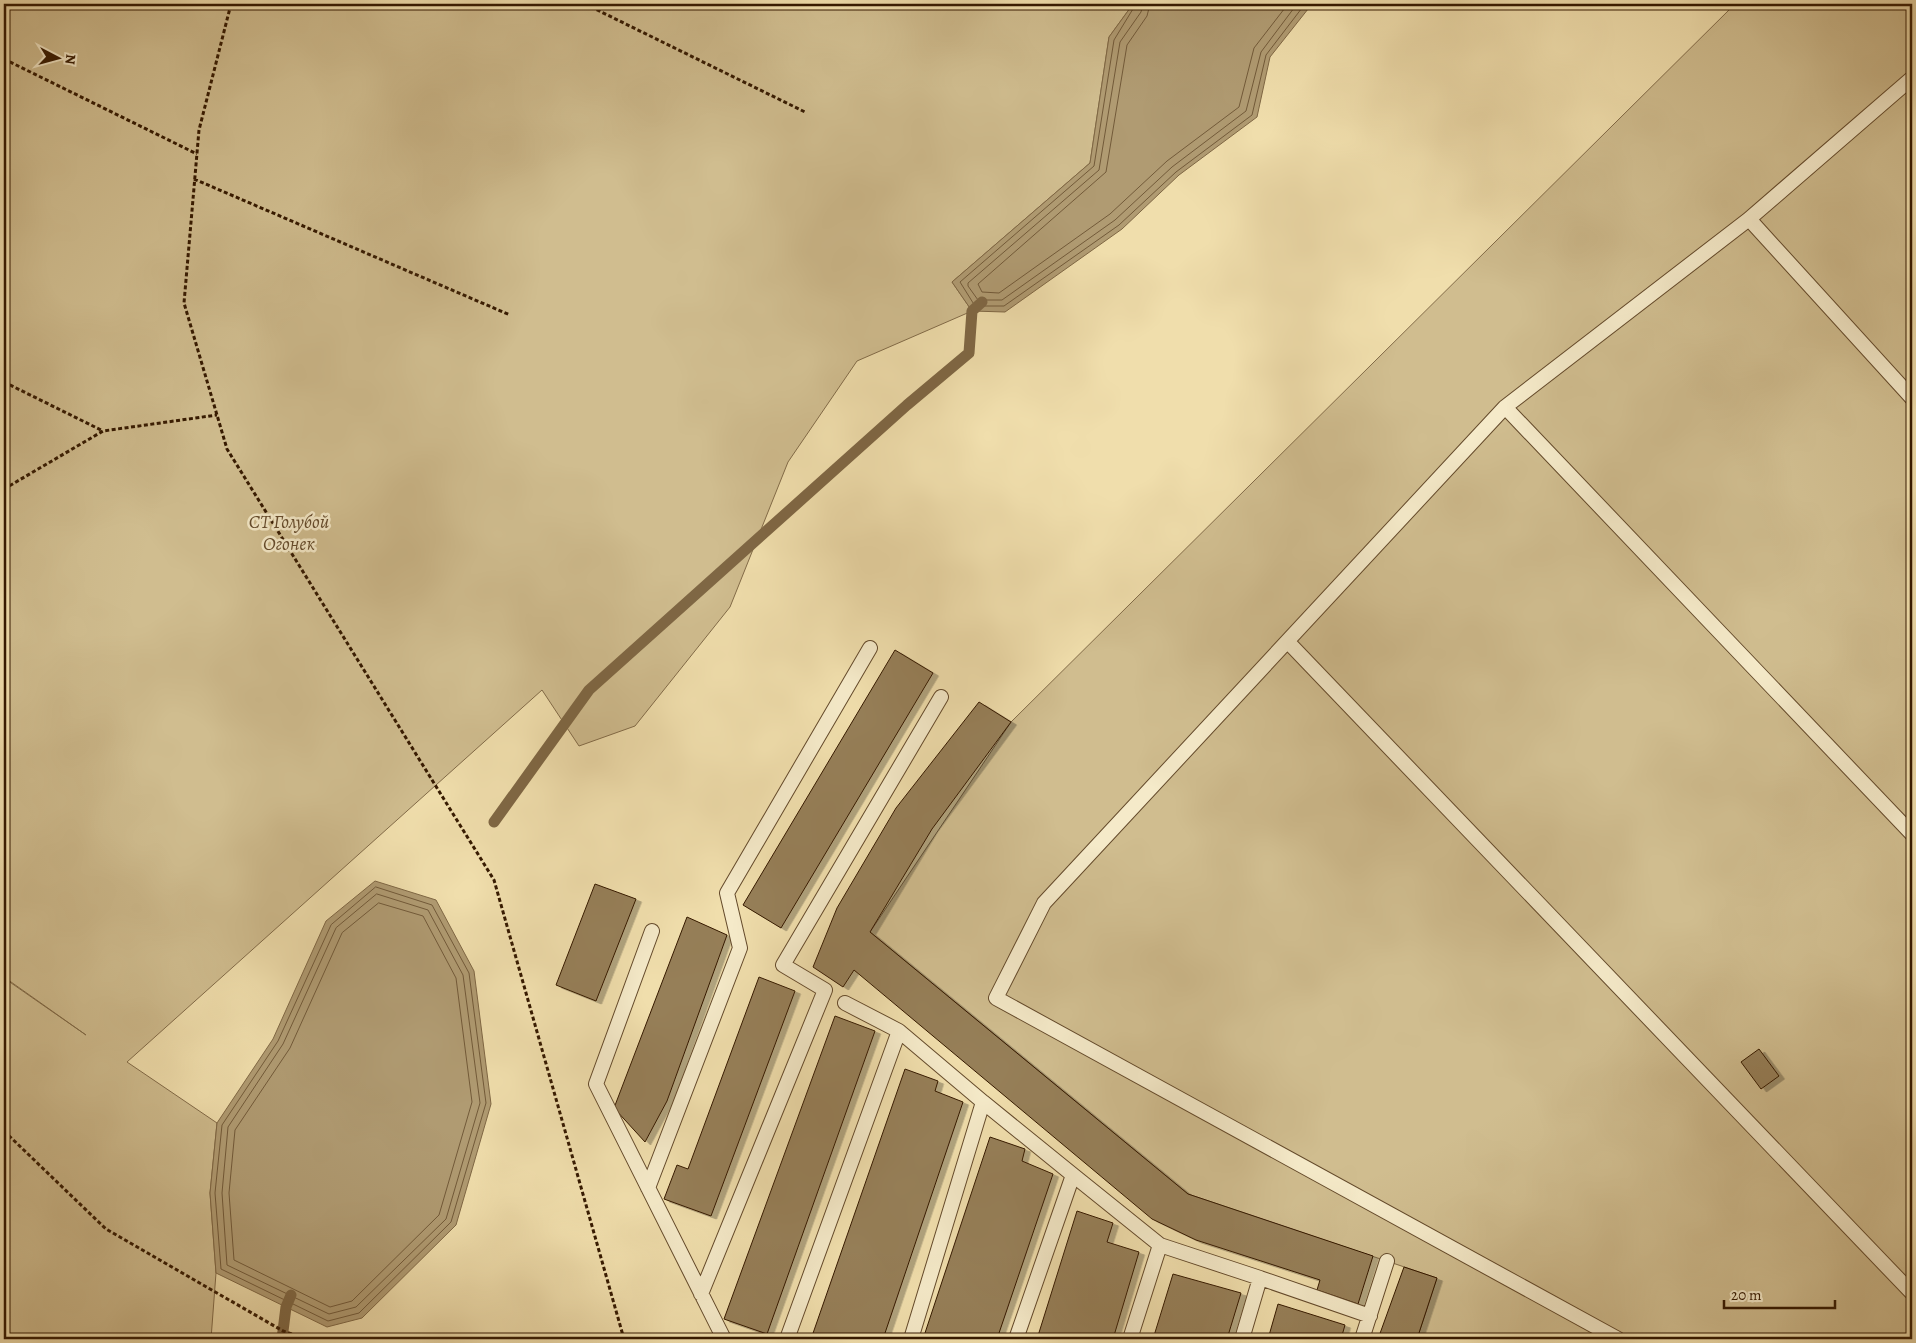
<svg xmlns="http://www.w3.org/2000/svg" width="1916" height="1343" font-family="Alegreya,serif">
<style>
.green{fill:#d0bd8f;stroke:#826b48}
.water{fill:#b09b72;stroke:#7f6744}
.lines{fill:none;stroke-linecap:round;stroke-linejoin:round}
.shore{stroke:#725a39;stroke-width:1}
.stream{stroke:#7f6744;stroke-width:11}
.building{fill:#967f59;stroke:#351900;filter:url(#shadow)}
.lane-casing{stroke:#644a2b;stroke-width:16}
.path{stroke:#351900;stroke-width:3;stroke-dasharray:4 2.5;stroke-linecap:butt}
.lane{stroke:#f5eac9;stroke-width:14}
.labels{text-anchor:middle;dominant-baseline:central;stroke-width:5;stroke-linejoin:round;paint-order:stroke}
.park-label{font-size:19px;font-style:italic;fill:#644a2b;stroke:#f5eac9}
</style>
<defs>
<filter id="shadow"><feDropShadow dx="5.5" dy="3" stdDeviation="0" flood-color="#0004"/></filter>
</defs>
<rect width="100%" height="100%" fill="#f0deac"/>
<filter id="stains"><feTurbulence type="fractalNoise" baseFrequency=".004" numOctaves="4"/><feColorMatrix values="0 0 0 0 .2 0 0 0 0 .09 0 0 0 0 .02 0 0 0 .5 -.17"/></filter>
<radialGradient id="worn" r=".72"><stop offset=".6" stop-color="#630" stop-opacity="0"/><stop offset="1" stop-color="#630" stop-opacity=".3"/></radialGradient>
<!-- green -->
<path class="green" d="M 4,4 L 1133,4 L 1109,37 L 1090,163 L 952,282 L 972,311 L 857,361 L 788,462 L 730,607 L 635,726 L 579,746 L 542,690 L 127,1062 L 217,1123 L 210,1193 L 216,1273 L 211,1339 L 4,1339 L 4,978 L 86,1035 L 4,977 Z
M 1735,4 L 1912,4 L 1912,1339 L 1417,1339 L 1437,1278 L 1188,1194 L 870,932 L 1011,722 Z"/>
<!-- water -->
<path class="water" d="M 1133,4 L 1312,4 L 1270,57 L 1257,117 L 1179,175 L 1122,229 L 1005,312 L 972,311 L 952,282 L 1090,163 L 1109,37 Z
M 375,881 L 436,900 L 474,971 L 491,1104 L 456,1225 L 362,1318 L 327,1327 L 216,1273 L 210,1193 L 217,1123 L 273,1039 L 326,921 Z"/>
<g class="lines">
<!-- shore -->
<path class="shore" d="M 1136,4 L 1114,40 L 1094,166 L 960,282 L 975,306 L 1004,306 L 1119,225 L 1176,172 L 1252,115 L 1266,55 L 1305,4
M 1143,4 L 1141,12 L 1120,42 L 1099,170 L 968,283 L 968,286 L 978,300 L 1002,300 L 1115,220 L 1172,167 L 1246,111 L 1261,52 L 1297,4
M 1150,4 L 1147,16 L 1127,45 L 1106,172 L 978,284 L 982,292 L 999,293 L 1110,214 L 1167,161 L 1239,107 L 1254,48 L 1288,4
M 376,887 L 432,905 L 469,973 L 486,1103 L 451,1222 L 359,1313 L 328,1321 L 221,1269 L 215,1193 L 222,1125 L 278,1041 L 331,925 Z
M 377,894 L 428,910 L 463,975 L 480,1103 L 446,1219 L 356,1307 L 329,1314 L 227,1265 L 222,1193 L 228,1127 L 283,1044 L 336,928 Z
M 379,903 L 423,916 L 456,978 L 472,1102 L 439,1215 L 352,1301 L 330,1307 L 234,1260 L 229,1193 L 235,1130 L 290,1048 L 342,933 Z"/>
<!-- stream -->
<path class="stream" d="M 494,822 L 589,690 L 907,405 L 969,353 L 972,311 L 982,302
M 282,1339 L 286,1307 L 291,1295"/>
</g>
<!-- building -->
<path class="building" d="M 895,650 L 933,673 L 781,928 L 743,905 Z
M 979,702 L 1011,722 L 932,829 L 870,932 L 1188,1194 L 1373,1256 L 1358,1304 L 1317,1290 L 1320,1280 L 1196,1240 L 1152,1219 L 854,970 L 843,987 L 813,967 L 837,908 L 896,808 Z
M 595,884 L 636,899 L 596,1001 L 556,985 Z
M 687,917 L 727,935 L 667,1101 L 645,1142 L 614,1108 Z
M 759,977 L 795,991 L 711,1216 L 664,1199 L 677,1165 L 688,1169 Z
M 835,1016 L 875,1031 L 767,1334 L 724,1319 Z
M 1759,1049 L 1779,1076 L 1761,1089 L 1741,1062 Z
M 905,1069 L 938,1081 L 935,1091 L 963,1102 L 883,1339 L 811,1339 Z
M 990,1137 L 1025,1149 L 1022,1161 L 1053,1174 L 997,1339 L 923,1339 Z
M 1077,1211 L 1113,1223 L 1107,1242 L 1139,1252 L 1113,1339 L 1037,1339 Z
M 1404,1267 L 1437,1278 L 1417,1339 L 1378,1339 Z
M 1173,1274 L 1241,1293 L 1227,1339 L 1153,1339 Z
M 1278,1304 L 1345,1325 L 1341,1339 L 1268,1339 Z"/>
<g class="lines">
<defs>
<path id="lane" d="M 1749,219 L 1912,398
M 1505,407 L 1912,834
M 1288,642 L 1912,1293
M 652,931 L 596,1084 L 724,1339
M 899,1031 L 983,1102 L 911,1339
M 983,1102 L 1073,1175 L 1016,1339
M 1073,1175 L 1160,1245 L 1130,1339
M 648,1188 L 740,948 L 727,893 L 870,648
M 1160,1245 L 1260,1278 L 1242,1339
M 1260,1278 L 1370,1316
M 701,1294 L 825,990 L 783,965 L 941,697
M 787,1339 L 899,1031 L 845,1003
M 1362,1339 L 1387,1261
M 1618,1339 L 996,998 L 1044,903 L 1505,407 L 1749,219 L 1912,78"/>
</defs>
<!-- lane casing -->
<use href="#lane" class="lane-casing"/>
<!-- path -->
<path class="path" d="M 231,4 L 199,130 L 184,303 L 227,449 L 494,880 L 624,1339
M 585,4 L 805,112
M 4,59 L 197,154
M 194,179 L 510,315
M 4,382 L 103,431
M 4,489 L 103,431 L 217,415
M 4,1131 L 106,1229 L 283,1331 L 307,1339"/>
<!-- lane -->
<use href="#lane" class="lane"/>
</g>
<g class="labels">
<!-- park labels -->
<g class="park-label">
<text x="289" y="522">СТ Голубой<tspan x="289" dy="22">Огонек</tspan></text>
</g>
</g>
<!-- margin -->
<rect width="1916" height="1343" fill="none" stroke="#f0deac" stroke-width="20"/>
<rect x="5" y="5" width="1906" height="1333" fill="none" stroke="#351900" stroke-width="2.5"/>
<rect x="10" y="10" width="1896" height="1323" fill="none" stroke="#351900"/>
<!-- north arrow -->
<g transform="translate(58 58) rotate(96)" stroke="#f5eac9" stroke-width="4" paint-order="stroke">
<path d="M0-4L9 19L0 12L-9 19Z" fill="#351900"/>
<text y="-8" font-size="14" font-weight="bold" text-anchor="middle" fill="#351900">N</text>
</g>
<!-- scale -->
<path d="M1724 1300v8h111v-8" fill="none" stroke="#351900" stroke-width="2.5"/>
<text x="1731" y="1300" font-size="15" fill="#351900" stroke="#f5eac9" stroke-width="4" paint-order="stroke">20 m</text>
<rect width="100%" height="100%" filter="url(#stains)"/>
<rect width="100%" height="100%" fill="url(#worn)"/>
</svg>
